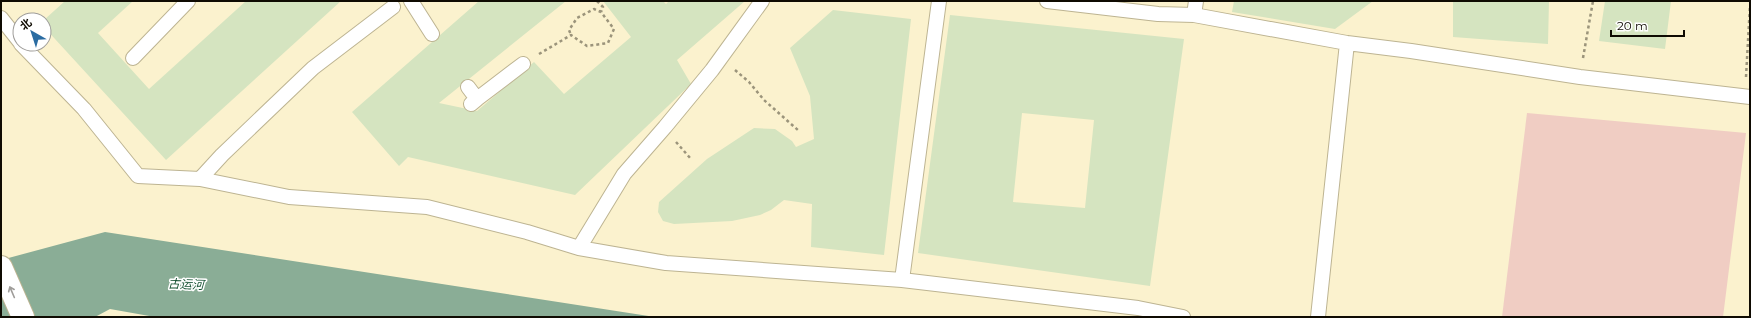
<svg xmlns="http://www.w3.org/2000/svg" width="1751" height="318" font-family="Montserrat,'Noto Sans SC',sans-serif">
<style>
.green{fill:#f0cdc3}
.water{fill:#8aad96}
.building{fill:#d5e4c0;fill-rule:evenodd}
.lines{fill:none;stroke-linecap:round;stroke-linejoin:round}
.service-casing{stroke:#bdb492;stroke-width:16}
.secondary-casing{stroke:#bdb492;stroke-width:24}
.path{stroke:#9b947b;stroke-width:2.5;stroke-dasharray:3 3;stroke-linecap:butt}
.service{stroke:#fff;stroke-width:14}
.secondary{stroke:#fff;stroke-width:22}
.oneway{stroke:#9f9d9a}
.labels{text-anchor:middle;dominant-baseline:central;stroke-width:3;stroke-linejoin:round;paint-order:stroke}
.water-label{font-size:12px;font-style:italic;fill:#165233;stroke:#fff}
</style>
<rect width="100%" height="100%" fill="#fbf2ce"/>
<!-- green -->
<path class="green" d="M 1527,113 L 1746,133 L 1723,317 L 1502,317 Z"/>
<!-- water -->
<path class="water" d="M 105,232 L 655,317 L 155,317 L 110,309 L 95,317 L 1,317 L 1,260 Z"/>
<!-- building -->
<path class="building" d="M 65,1 L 133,1 L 98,33 L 149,89 L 246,1 L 341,1 L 166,160 L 44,27 L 44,20 Z
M 479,1 L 566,1 L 439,103 L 477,111 L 534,62 L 564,94 L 631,37 L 603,1 L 663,1 L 666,4 L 669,1 L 745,1 L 677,60 L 691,84 L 575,195 L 408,157 L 399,166 L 352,112 Z
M 1234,1 L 1373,1 L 1335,29 L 1232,12 Z
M 1453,1 L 1549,1 L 1548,44 L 1453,37 Z
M 1605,1 L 1671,1 L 1665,49 L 1599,41 Z
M 833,10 L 911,19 L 884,255 L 811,247 L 812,204 L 784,200 L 771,210 L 760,215 L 732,221 L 674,224 L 663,221 L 658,212 L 659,202 L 707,159 L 754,128 L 775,129 L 792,141 L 796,147 L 814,139 L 810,96 L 790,48 Z
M 950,15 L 1184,39 L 1150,286 L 918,253 ZM 1022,113 L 1094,120 L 1085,208 L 1013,202 Z"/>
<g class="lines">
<defs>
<path id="service" d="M 411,1 L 432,34
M 1047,1 L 1158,14 L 1194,15 L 1347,43 L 1411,51 L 1580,77 L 1750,97
M 1194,15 L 1196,1
M 1,18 L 20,42
M 21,44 L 84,109 L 138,176 L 200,179 L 289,197 L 427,207 L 527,232 L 579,248 L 666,263 L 902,280 L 1138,308 L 1183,317
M 133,58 L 188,1
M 468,87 L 477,99 L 471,104
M 477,99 L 523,64
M 200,179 L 222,155 L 313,68 L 393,7
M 579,248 L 624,174 L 665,127 L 712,70 L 762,1
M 902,280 L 939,1
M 1318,317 L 1347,43"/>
<path id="secondary" d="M 1,267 L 23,317"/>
</defs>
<!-- service casing -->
<use href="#service" class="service-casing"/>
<!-- secondary casing -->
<use href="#secondary" class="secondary-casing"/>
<!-- path -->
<path class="path" d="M 597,1 L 603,7 L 601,12
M 539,54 L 571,35 L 587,46 L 608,43 L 614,29 L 601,12 L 594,9 L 577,18 L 569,30 L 571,35
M 1583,58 L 1593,1
M 735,70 L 749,82 L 764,100 L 799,131
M 1746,77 L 1750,5
M 676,142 L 691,159"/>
<!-- service -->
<use href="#service" class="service"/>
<!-- secondary -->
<use href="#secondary" class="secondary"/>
</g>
<!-- one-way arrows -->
<defs><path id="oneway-shaft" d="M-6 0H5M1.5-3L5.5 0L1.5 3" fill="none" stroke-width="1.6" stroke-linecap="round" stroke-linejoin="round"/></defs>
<use class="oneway" href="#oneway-shaft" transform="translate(12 292) rotate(-113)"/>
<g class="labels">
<!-- water labels -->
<g class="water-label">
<text transform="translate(186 284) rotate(2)">古运河</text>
</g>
</g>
<!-- border -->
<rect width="1751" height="318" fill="none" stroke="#0f0b02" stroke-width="4"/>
<!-- north arrow -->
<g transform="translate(32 32) rotate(321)"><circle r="19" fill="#ffffff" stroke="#9f9d9a"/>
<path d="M0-3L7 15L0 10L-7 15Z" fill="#2b6ca2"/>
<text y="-6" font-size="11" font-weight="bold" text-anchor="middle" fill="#0f0b02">北</text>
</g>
<!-- scale -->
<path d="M1611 30v6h73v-6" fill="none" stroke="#0f0b02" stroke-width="2"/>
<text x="1617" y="30" font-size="12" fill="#0f0b02" stroke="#ffffff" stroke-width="3" paint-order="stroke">20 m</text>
</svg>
